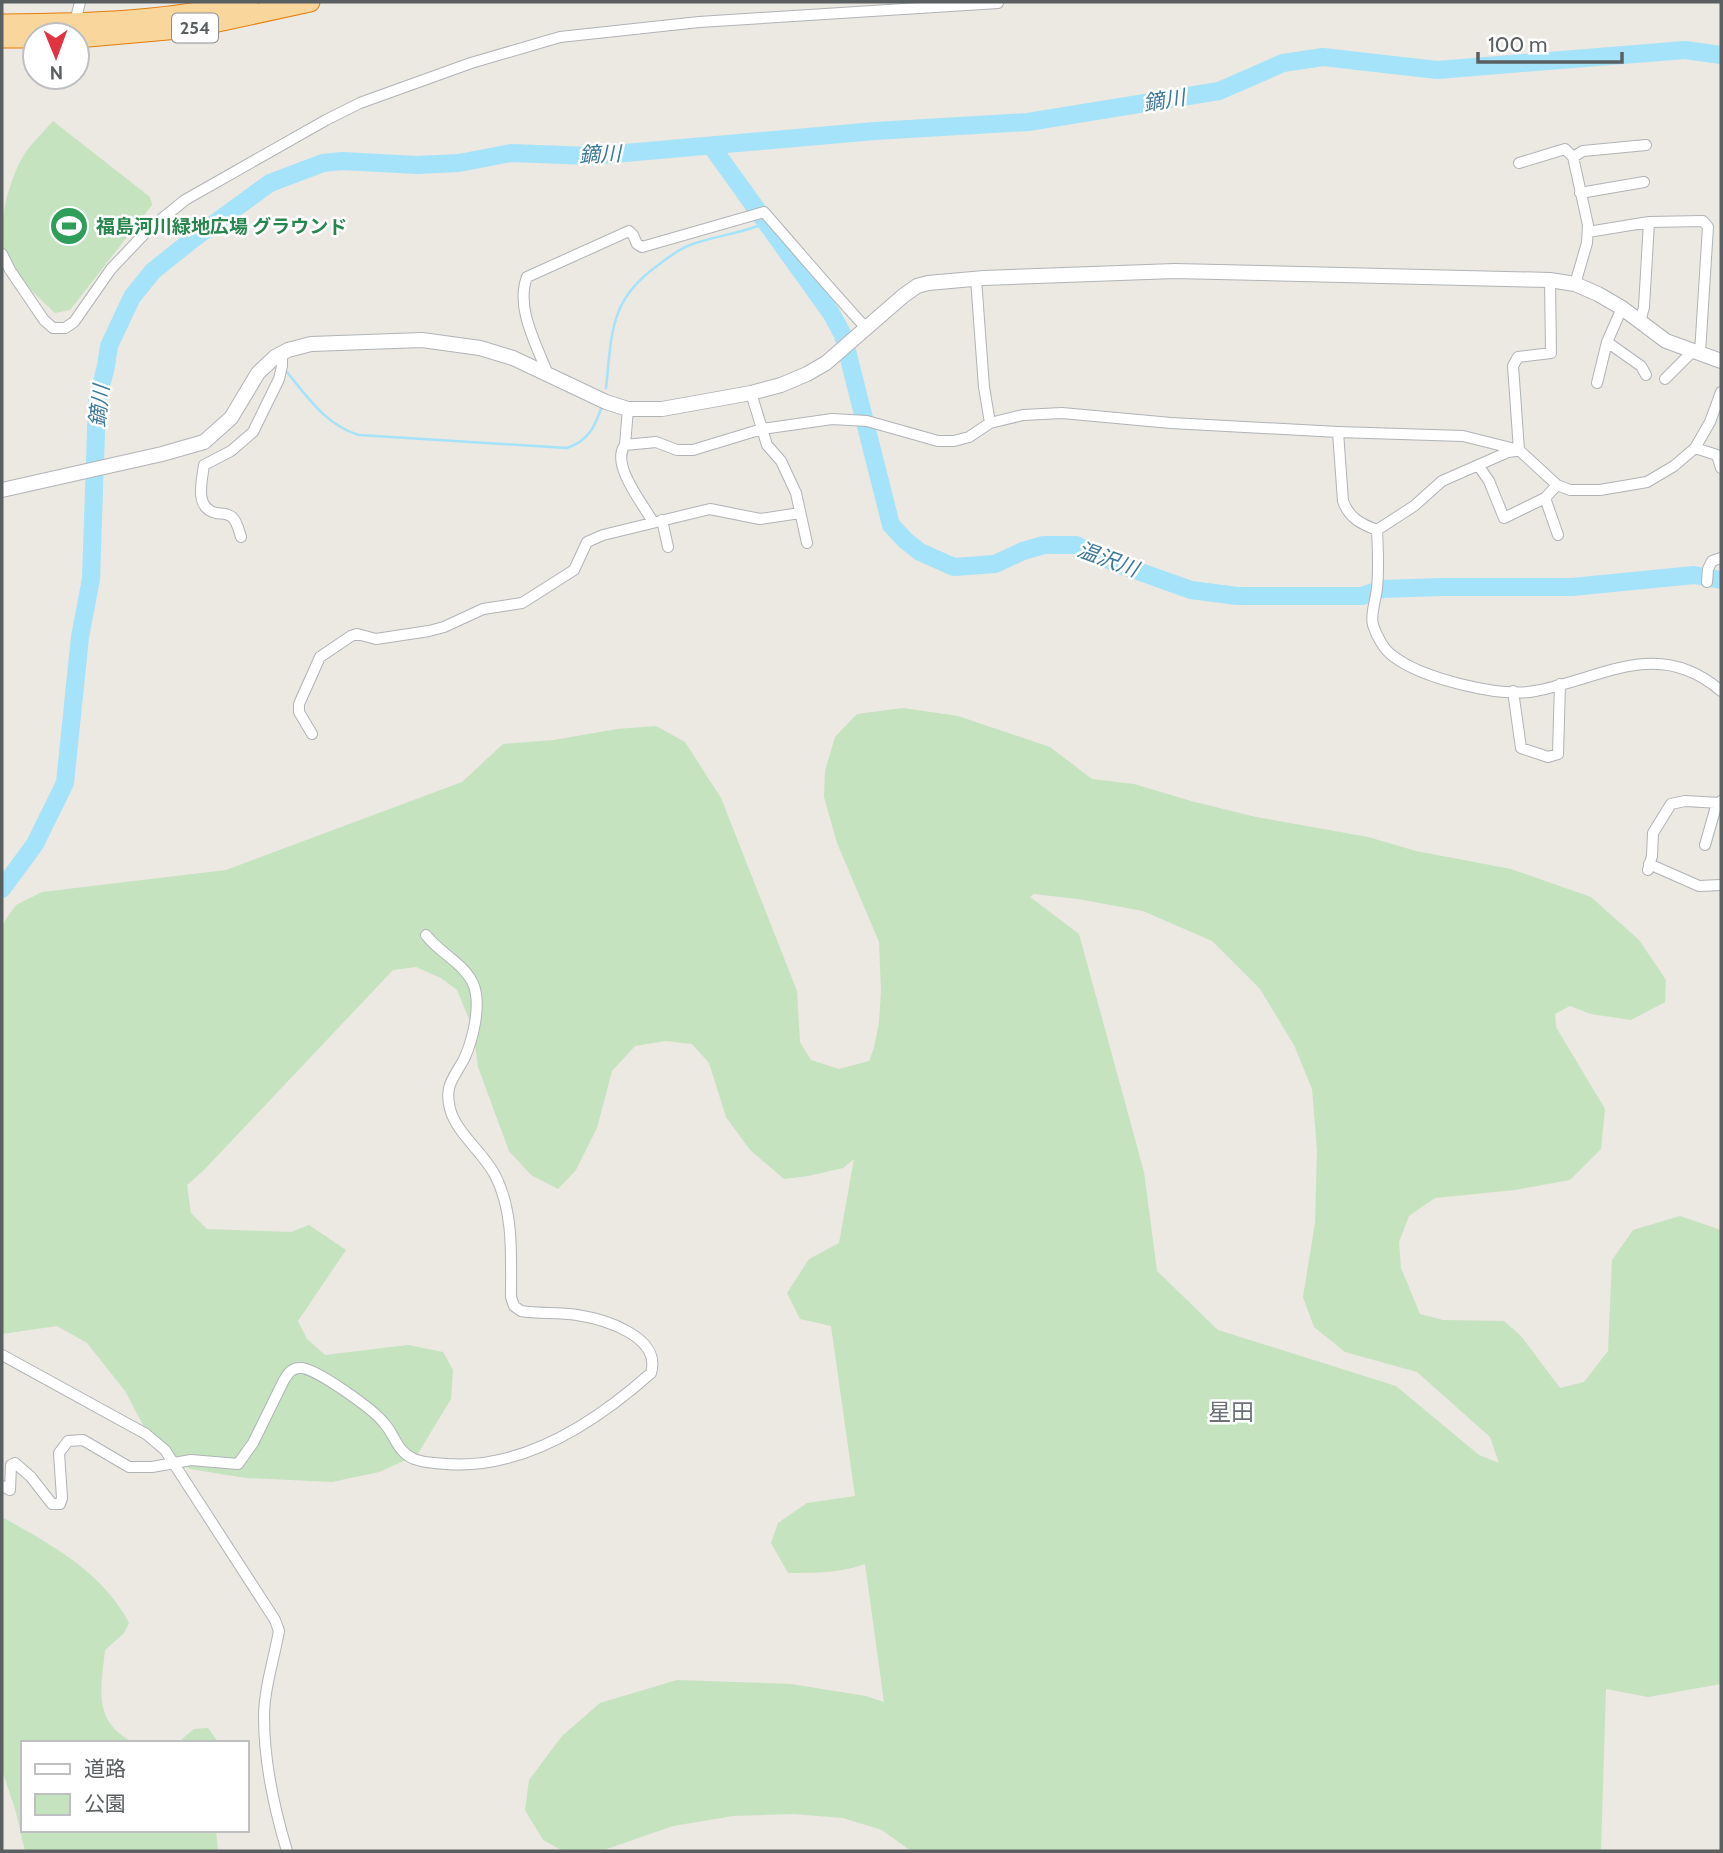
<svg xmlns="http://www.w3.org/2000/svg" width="1723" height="1853" font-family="Cabin,'Noto Sans JP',sans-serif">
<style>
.green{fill:#c5e3bf;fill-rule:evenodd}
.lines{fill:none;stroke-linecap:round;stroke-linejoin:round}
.stream{stroke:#a4e3fa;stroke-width:2.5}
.river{stroke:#a4e3fa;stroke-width:18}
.minor-casing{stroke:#b0b4b7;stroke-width:12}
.tertiary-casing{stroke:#b0b4b7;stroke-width:16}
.trunk-casing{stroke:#e37d0c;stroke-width:21}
.minor{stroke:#fff;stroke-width:10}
.tertiary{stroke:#fff;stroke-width:14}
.trunk{stroke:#f9d69c;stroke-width:19}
.labels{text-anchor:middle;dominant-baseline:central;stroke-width:5;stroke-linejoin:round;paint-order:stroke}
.shield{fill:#fff;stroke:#8c8f91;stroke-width:2}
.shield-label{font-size:18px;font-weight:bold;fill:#5a5f62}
.leisure-label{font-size:19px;font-weight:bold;fill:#27864d;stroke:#fff;text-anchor:start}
.water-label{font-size:21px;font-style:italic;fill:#3d799a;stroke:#fff}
.quarter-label{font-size:23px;fill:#6b7174;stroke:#fff}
</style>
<rect width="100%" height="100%" fill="#ece8e2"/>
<!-- green -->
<path class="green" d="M 53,121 L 150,197 L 152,205 L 70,310 L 55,313 C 35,294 6,269 2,240 C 0,214 12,170 28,149 C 36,139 45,130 53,121 Z
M 903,708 L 958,716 L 1050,747 L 1092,779 L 1134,784 L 1191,801 L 1256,817 L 1368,837 L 1416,851 L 1511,869 L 1591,897 L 1639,940 L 1666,980 L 1665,1002 L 1631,1020 L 1591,1014 L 1570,1006 L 1555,1014 L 1556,1027 L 1605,1109 L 1601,1149 L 1570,1180 L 1515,1190 L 1435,1198 L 1409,1216 L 1399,1242 L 1401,1268 L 1420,1314 L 1443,1320 L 1504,1321 L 1521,1336 L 1560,1388 L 1584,1382 L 1608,1351 L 1612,1260 L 1633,1230 L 1680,1216 L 1721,1230 L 1721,1684 L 1648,1697 L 1606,1689 L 1601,1851 L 911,1851 L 882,1830 L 843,1818 L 793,1814 L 733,1816 L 673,1826 L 601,1851 L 563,1851 L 543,1840 L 525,1810 L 529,1780 L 562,1736 L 600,1703 L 677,1680 L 791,1684 L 866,1696 L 884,1702 L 865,1564 C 841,1573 814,1573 788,1573 L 771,1543 L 778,1523 L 807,1503 L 855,1496 L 831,1326 L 800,1319 L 787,1293 L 809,1259 L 839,1243 L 854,1159 L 843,1168 L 808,1176 L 784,1179 L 750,1150 L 726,1117 L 709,1063 L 692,1044 L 665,1041 L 635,1046 L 612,1071 L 597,1128 L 576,1170 L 558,1189 L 531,1175 L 509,1151 L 478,1067 L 473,1029 L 457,990 L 441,978 L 416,967 L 393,970 L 204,1170 L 187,1185 L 191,1213 L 207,1229 L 291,1232 L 309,1225 L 346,1250 L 298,1321 L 307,1339 L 325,1355 L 408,1345 L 443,1352 L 453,1370 L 451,1399 L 417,1455 L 379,1472 L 332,1482 L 246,1478 L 190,1469 L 150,1438 L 125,1391 L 87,1343 L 57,1326 L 2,1334 L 2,925 L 16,905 L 42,892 L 226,870 L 462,782 L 503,744 L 554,740 L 617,729 L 656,726 L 685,742 L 721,798 L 797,991 L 800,1042 L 811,1060 L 839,1069 L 869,1061 L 874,1048 L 879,1022 L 881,991 L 879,942 L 837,843 L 824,797 L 825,771 L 835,737 L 857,714 ZM 1034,894 L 1078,899 L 1143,911 L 1212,941 L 1260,989 L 1294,1045 L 1312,1089 L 1317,1150 L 1315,1223 L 1303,1297 L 1314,1327 L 1345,1352 L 1417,1372 L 1490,1437 L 1499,1463 L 1479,1455 L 1396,1386 L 1218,1330 L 1157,1271 L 1144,1172 L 1079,934 L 1030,897 Z
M 2,1517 C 50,1544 103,1572 129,1623 L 124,1633 L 105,1650 C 101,1690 92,1721 134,1743 L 23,1743 L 23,1830 L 216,1830 L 218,1851 L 25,1851 L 15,1809 L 2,1770 Z
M 208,1728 L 219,1743 L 177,1743 L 194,1729 Z"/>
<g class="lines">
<!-- stream -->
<path class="stream" d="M 287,372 C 308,398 327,426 359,435 L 567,448 C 588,441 595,427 602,406
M 606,388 C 612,334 609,300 657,266 C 670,256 683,246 699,242 C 722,235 744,232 766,223"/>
<!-- river -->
<path class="river" d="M 712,147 L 831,313 L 843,335 L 891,525 L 906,541 L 920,552 L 954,567 L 995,564 L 1023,551 L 1044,545 L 1076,545 L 1118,564 L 1191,590 L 1237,596 L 1362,596 L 1382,589 L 1441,587 L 1572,587 L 1694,575 L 1721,580
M 2,889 L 35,844 L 65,783 L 80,637 L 91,579 L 97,402 L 106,366 L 109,346 L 132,297 L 153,271 L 193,239 L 270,183 L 323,163 L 342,161 L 417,165 L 459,163 L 511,153 L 591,156 L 875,131 L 1028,122 L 1219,91 L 1283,63 L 1323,57 L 1437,70 L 1685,50 L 1721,55"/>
<defs>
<path id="minor" d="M 75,22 L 80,2
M 1573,157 L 1583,151 L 1646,145
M 1519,163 L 1565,149 L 1573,157 L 1588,225 L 1587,243 L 1575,284
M 1580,193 L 1644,182
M 1588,232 L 1649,222
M 2,254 L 10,270 L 44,320 L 53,328 L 65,328 L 74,322 L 111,269 L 148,230 L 185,200 L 326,120 L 360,103 L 471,63 L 560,37 L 699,22 L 998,3
M 976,279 L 984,387 L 990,423
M 1640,322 L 1644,307 L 1649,222 L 1703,221 L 1708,227 L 1700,353
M 1607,342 L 1641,366 L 1646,375
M 548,375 C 537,345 515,308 527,277 L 629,231 L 633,235 L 637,244 L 642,247 L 764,212 C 798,251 831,290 866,328
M 1665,379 L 1693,351
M 1597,383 L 1607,342 L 1622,308
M 751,393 L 767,445 L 781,461 L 796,493 L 807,543
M 1338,432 L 1343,501 C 1349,518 1361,524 1377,530
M 625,445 L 628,409
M 1695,448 L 1717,455 L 1721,468
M 1519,450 L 1513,366 L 1518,357 L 1551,353 L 1550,280
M 1516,451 L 1508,452 L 1442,481 L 1414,506 L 1377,530 C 1378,549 1379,569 1377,588 C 1376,600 1370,614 1373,625 C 1376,635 1384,650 1393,656 C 1421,678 1500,698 1535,691 C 1604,678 1658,637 1721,691
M 1478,465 L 1489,481 L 1504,518 L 1545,498 L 1557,485
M 1545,498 L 1558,535
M 662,520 L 668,547
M 653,522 C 643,504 610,464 625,445 L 656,442 L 677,450 L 693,450 L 762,429 L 832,419 L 867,421 L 938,441 L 954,441 L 969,437 L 990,423 L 1023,415 L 1062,413 L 1171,423 L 1338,432 L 1463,436 L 1519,450 L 1557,485 L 1570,490 L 1600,490 L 1647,482 L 1674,466 L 1695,448 L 1710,422 L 1721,392
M 241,537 C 239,531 237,521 232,517 C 227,513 222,514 216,513 C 194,508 202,481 204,465 L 231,451 L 253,432 L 279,379 L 282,366 L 282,353
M 1707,582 L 1708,569 L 1712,561 L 1721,558
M 1513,691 L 1521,748 L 1548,757 L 1558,754 L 1560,684
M 312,734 L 299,712 L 299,704 L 320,657 L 351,636 L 357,634 L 376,639 L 429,631 L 444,627 L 483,609 L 522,603 L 574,570 L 587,542 L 603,535 L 710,509 L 760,519 L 800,513
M 1705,845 L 1717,803
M 1649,864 L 1699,886 L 1721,885
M 1648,870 L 1652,856 L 1653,833 L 1671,804 L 1685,801 L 1720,803 L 1721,801
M 2,1355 L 146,1434 L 165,1450 L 275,1620 L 279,1631 C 274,1659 264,1689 264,1717 C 264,1763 274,1808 287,1851
M 2,1486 L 10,1490 L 11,1465 L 15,1463 L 31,1477 L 52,1504 L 60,1504 L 62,1498 L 59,1453 L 68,1441 L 83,1440 L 129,1467 L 152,1467 L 191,1460 L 238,1464 L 253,1443 L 284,1380 C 288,1374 291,1368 300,1368 C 315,1367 374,1410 384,1423 C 395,1435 397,1452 414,1459 C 424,1463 436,1463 446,1464 C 523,1470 596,1422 651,1373 C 662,1336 603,1319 577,1315 C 558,1312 539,1314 521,1311 L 514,1306 L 511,1297 C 511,1256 514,1212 495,1175 C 483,1152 457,1134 450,1109 C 444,1085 454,1078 464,1059 C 473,1040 481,1006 474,986 C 466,964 439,953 426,935"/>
<path id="tertiary" d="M 2,490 L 162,454 L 204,442 L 231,418 L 258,373 L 275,357 L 288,350 L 311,344 L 422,340 L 480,348 L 513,358 L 606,402 L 628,409 L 662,409 L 751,393 L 781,385 L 807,374 L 826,363 L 903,296 L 917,286 L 928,283 L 984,278 L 1175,271 L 1550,280 L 1575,284 L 1598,294 L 1622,308 L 1666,341 L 1721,361"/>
<path id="trunk" d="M 2,24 C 85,23 167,22 248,2
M 2,38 L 35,38
M 77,38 L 190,28 L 310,2"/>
</defs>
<!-- minor casing -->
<use href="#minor" class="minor-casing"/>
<!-- tertiary casing -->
<use href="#tertiary" class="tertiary-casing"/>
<!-- trunk casing -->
<use href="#trunk" class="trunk-casing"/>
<!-- minor -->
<use href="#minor" class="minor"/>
<!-- tertiary -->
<use href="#tertiary" class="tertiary"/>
<!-- trunk -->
<use href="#trunk" class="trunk"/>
</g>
<!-- icons -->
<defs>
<symbol id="stadium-disc" viewBox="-11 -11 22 22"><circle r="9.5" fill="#2e9e5b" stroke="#fff"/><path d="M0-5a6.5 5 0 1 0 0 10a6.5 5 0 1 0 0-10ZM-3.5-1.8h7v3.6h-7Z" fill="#fff"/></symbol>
</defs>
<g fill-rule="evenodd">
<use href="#stadium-disc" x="47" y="204" width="44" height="44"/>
</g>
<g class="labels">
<!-- shield labels -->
<rect class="shield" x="172" y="13.5" width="46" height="29" rx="5"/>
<g class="shield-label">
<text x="195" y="28">254</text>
</g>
<!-- leisure labels -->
<g class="leisure-label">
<text x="96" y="226">福島河川緑地広場 グラウンド</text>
</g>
<!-- water labels -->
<g class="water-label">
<text transform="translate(1164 100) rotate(-9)">鏑川</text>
<text transform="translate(600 154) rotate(-2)">鏑川</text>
<text transform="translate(99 406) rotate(-84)">鏑川</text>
<text transform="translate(1108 559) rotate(20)">温沢川</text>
</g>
<!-- quarter labels -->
<g class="quarter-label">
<text x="1231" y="1412">星田</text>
</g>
</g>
<!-- border -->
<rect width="1723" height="1853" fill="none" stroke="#5a5f62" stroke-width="7"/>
<!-- legend -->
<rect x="21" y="1741" width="228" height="91" fill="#ffffff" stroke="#bdbfc0" stroke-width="2"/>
<rect x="35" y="1764" width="35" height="10" fill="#ffffff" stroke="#bdbfc0" stroke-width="2"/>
<text x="84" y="1776" font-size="21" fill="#5a5f62">道路</text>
<rect x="35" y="1794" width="35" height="21" fill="#c5e3bf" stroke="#bdbfc0" stroke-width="2"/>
<text x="84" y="1811" font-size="21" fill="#5a5f62">公園</text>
<!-- north arrow -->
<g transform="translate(56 56) rotate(179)"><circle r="33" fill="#ffffff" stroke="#bdbfc0" stroke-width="2"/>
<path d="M0-5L12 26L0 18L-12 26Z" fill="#e03443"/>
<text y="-10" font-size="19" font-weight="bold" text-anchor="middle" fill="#5a5f62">N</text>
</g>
<!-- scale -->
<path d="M1478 52v10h144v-10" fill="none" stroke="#5a5f62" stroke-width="3.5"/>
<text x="1488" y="52" font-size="21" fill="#5a5f62" stroke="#ffffff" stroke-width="5" paint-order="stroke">100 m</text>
</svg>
